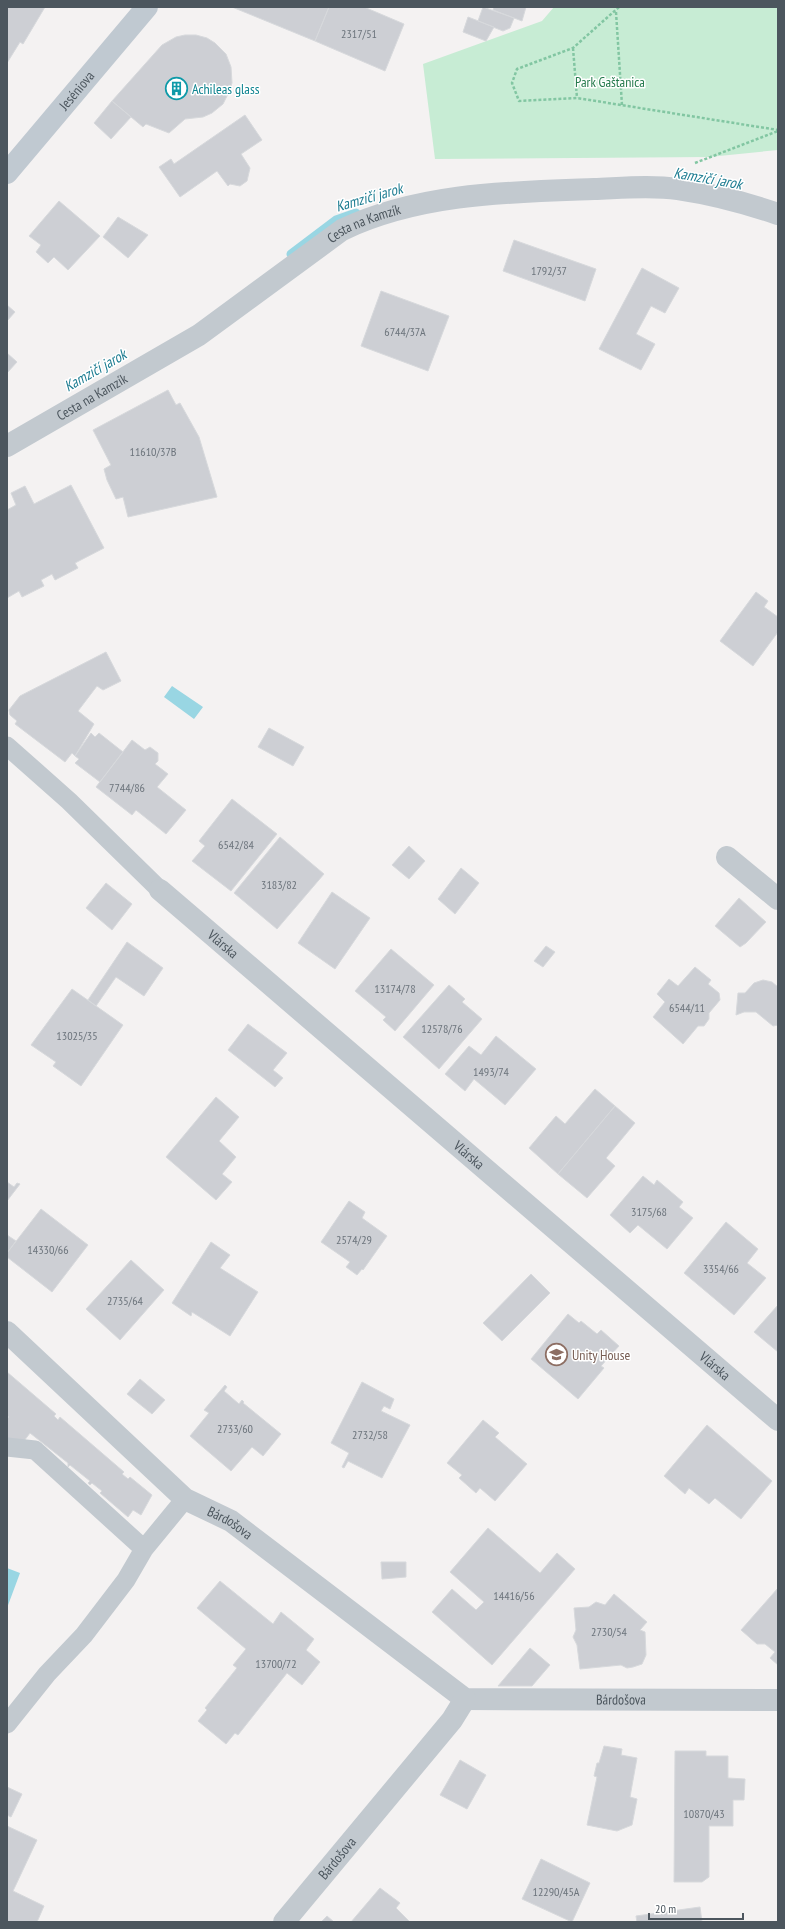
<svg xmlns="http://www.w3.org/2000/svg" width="785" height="1929" font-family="'PT Sans Narrow',sans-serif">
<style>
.green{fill:#c7ecd4}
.water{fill:#99d6e3}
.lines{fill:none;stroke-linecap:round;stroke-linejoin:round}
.stream{stroke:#99d6e3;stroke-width:9}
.building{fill:#cdcfd4;stroke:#d7d9dc}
.path{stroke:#82c6a2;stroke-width:2.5;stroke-dasharray:3 2;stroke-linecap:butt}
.lane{stroke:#c2c9cf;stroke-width:19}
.street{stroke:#c2c9cf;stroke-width:22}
.secondary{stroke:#c0c9d1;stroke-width:22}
.labels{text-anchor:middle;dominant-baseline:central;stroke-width:3;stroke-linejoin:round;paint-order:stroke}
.number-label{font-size:12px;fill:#6c747c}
.park-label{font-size:14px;fill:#23794b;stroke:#fff}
.culture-label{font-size:14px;fill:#0d838f;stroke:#fff;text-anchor:start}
.street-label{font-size:14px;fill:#4c565e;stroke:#fff}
.education-label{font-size:14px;fill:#785e54;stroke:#fff;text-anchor:start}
.water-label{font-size:15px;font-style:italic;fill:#1c7c91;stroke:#fff}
</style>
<rect width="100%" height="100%" fill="#f4f2f2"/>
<!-- green -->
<path class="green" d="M 554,7 L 778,7 L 778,150 L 709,157 L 435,159 L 423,64 L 542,21 Z"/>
<!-- water -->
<path class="water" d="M 172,686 L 203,707 L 194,719 L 164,697 Z
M 7,1568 L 20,1573 L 7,1608 Z"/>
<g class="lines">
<!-- stream -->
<path class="stream" d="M 291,254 L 336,220 L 356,213"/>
</g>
<!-- building -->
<path class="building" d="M 7,7 L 45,7 L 23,44 L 20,42 L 7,63 Z
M 232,7 L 329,7 L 315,41 Z
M 329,7 L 364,7 L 404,24 L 385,71 L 315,41 Z
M 483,7 L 514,18 L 510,28 L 503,31 L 478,21 Z
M 494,7 L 526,7 L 522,21 L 493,10 Z
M 468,17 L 494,27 L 486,41 L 463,32 Z
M 185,35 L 196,35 L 207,38 L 215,43 L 226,54 L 231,67 L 232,83 L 228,94 L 223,104 L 212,113 L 203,117 L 185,119 L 169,133 L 146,124 L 143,127 L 112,101 L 162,45 L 176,37 Z
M 112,101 L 131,117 L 111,139 L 94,123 Z
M 245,115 L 262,140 L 241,154 L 250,168 L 247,181 L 240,186 L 230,184 L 228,186 L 217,171 L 180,197 L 159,167 L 171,159 L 174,164 Z
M 59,201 L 100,236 L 68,270 L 54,257 L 48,263 L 36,252 L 41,245 L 29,236 Z
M 118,217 L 148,235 L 128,258 L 103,237 Z
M 514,240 L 596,269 L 585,301 L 503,271 Z
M 642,268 L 679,288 L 665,313 L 651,306 L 636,334 L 655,344 L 641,370 L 599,349 Z
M 381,291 L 449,316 L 428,371 L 361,346 Z
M 7,305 L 15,312 L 7,321 Z
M 7,353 L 17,362 L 7,373 Z
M 168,390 L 176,405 L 180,403 L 199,437 L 217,497 L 128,517 L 123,497 L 116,499 L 107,480 L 104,469 L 111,465 L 93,430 Z
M 71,485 L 104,548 L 75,563 L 78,568 L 55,580 L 52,574 L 41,580 L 44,586 L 22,597 L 19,591 L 7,598 L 7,510 L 16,505 L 11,493 L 25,486 L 34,504 Z
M 756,592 L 768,601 L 764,607 L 778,617 L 778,632 L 753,666 L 720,641 Z
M 106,652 L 121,681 L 103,690 L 97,686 L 78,711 L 94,724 L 75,756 L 72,753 L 65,762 L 15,724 L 17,721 L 10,715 L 9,710 L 20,696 Z
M 269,728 L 304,747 L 293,766 L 258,747 Z
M 91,733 L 95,737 L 99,733 L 123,752 L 100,782 L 75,763 L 79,759 L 75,756 Z
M 132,740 L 145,750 L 150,747 L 158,753 L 158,761 L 155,764 L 168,774 L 157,787 L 186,810 L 166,834 L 136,810 L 132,815 L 96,787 Z
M 232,799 L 277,834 L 231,891 L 192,861 L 205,846 L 199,841 Z
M 280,837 L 324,874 L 277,929 L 234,893 Z
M 409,846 L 425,861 L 409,879 L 392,865 Z
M 461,868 L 479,883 L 455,914 L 438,899 Z
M 106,883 L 132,904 L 112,930 L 86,908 Z
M 332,892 L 370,918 L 335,969 L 298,943 Z
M 739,898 L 766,922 L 746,943 L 740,947 L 715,926 Z
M 127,942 L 163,968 L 144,996 L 116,977 L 96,1006 L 88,1000 Z
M 546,946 L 555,952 L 543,967 L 534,961 Z
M 391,949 L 434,985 L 395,1031 L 383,1020 L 386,1017 L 355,991 Z
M 695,967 L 711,980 L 708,984 L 719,993 L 720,1000 L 709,1013 L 709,1019 L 704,1026 L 698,1026 L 683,1044 L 653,1017 L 665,1002 L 657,994 L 669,979 L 678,986 Z
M 763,980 L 772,982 L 778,987 L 778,1025 L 773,1026 L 756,1012 L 744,1012 L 736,1015 L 738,993 L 745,993 L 754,983 Z
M 449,985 L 465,999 L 462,1002 L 482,1019 L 439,1069 L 403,1037 Z
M 72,989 L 123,1025 L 81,1086 L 53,1066 L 56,1062 L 31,1045 Z
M 248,1024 L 287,1053 L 273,1070 L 283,1078 L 275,1087 L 228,1050 Z
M 496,1036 L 536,1069 L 505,1105 L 474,1079 L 465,1091 L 445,1074 L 469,1046 L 481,1055 Z
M 595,1089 L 615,1106 L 558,1174 L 529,1148 L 556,1116 L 565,1124 Z
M 216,1097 L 239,1117 L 219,1141 L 236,1157 L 222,1174 L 232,1182 L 216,1200 L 166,1157 Z
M 615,1106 L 635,1123 L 606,1158 L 615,1166 L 587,1198 L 558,1174 Z
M 643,1176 L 654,1185 L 657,1180 L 683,1202 L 679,1207 L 693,1218 L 667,1249 L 638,1225 L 630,1233 L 610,1215 Z
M 7,1182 L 14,1187 L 17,1183 L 20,1184 L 7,1201 Z
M 349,1201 L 365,1212 L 362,1218 L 387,1236 L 363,1270 L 362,1269 L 357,1275 L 346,1267 L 350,1262 L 321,1242 Z
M 41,1209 L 88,1245 L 52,1292 L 7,1257 L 7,1253 Z
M 726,1222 L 758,1249 L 747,1263 L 766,1278 L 734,1315 L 684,1273 Z
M 7,1235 L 16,1241 L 7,1253 Z
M 211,1242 L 230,1255 L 220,1268 L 258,1292 L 230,1336 L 192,1312 L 191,1316 L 172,1303 Z
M 131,1260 L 164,1290 L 120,1340 L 86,1309 Z
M 531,1274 L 550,1293 L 502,1341 L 483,1323 Z
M 778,1305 L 778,1352 L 754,1332 Z
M 568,1314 L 579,1323 L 581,1321 L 597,1334 L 601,1330 L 619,1346 L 601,1366 L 604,1368 L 578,1399 L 531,1359 Z
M 7,1372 L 56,1414 L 54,1416 L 58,1420 L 60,1417 L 124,1472 L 122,1474 L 128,1479 L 130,1477 L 152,1495 L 141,1515 L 133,1510 L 128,1517 L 100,1493 L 102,1491 L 92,1483 L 90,1485 L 88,1483 L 90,1481 L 70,1465 L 68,1467 L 68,1463 L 30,1433 L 24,1441 L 7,1444 L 7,1419 L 9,1417 L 7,1415 Z
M 140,1379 L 165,1400 L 152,1414 L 127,1394 Z
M 362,1382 L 394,1399 L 390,1409 L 384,1406 L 381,1411 L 410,1425 L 382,1478 L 348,1461 L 344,1468 L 342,1467 L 349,1453 L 331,1443 Z
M 225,1385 L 227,1387 L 224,1391 L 239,1404 L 242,1400 L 244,1402 L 243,1403 L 281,1434 L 263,1456 L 252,1447 L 231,1471 L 190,1436 L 209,1413 L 204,1410 Z
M 483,1420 L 499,1433 L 495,1437 L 527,1464 L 495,1501 L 480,1488 L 476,1493 L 459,1478 L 462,1475 L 447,1463 Z
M 707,1425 L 772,1481 L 741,1519 L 715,1498 L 709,1504 L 689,1488 L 685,1494 L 664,1476 Z
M 488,1528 L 540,1573 L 557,1553 L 575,1569 L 492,1665 L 432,1612 L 452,1589 L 476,1610 L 484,1602 L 450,1572 Z
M 381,1562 L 406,1562 L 406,1577 L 382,1579 Z
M 220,1581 L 273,1624 L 281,1612 L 314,1639 L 306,1650 L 320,1662 L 302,1685 L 287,1673 L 238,1735 L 235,1733 L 226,1744 L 198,1721 L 207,1710 L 205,1708 L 237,1668 L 233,1665 L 246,1649 L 197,1608 Z
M 778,1588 L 778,1665 L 770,1658 L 775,1652 L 765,1644 L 757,1644 L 741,1630 Z
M 614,1594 L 647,1622 L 640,1630 L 645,1632 L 646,1655 L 642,1664 L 633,1667 L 627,1668 L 621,1665 L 580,1669 L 577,1645 L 573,1637 L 576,1630 L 574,1608 L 589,1607 L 596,1602 L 605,1605 Z
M 530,1648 L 550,1665 L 532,1686 L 498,1686 Z
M 604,1746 L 622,1749 L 621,1755 L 637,1758 L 630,1797 L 637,1799 L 632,1825 L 617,1831 L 587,1825 L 597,1777 L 594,1776 L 597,1763 L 599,1763 Z
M 675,1751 L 706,1751 L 706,1756 L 728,1756 L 728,1778 L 745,1779 L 744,1800 L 733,1800 L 733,1826 L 709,1826 L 709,1877 L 702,1882 L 674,1882 Z
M 460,1760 L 486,1775 L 467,1809 L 440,1795 Z
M 7,1787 L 22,1794 L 11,1817 L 7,1815 Z
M 7,1826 L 37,1840 L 13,1891 L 44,1906 L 37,1922 L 7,1922 Z
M 541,1859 L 590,1883 L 572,1922 L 522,1899 Z
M 380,1888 L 400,1903 L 396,1908 L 410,1922 L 351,1922 Z
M 700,1907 L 702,1922 L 637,1922 L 636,1916 Z
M 327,1916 L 334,1922 L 321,1922 Z"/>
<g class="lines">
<!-- path -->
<path class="path" d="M 619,7 L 573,48 L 517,69 L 512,83 L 519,101 L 577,98 L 778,130
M 616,12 L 622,105
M 573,48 L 577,98
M 695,163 L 778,131"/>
<!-- lane -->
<path class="lane" d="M 7,746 L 69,801 L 160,890
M 7,1447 L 35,1450 L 144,1549 L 126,1580 L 84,1635 L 47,1674 L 7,1724
M 144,1549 L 185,1499"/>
<!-- street -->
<g class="street">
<path id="s1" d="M 7,446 L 199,335 L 342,230 C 419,193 510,192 594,189 C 621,188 651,185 678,189 C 712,194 746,203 778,214"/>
<path d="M 727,857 L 778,899"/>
<path id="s2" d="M 160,890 L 778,1420"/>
<path id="s3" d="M 7,1332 L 185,1499 L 231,1521 L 465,1699 L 778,1700"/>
<path id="s4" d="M 284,1922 L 452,1720 L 465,1699"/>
</g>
<!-- secondary -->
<path class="secondary" id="s5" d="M 7,173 L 147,7"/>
</g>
<!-- icons -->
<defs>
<symbol id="building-ring" viewBox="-11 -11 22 22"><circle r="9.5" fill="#fff" stroke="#0f9aa8" stroke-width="1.5"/><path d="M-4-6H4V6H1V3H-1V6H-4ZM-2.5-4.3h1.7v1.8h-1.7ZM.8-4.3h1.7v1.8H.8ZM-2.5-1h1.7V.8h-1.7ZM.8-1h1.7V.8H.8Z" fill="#0f9aa8"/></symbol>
<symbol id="school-ring" viewBox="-11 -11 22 22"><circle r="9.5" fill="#fff" stroke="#8d6e63" stroke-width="1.5"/><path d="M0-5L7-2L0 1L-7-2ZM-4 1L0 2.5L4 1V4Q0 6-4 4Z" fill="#8d6e63"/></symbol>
</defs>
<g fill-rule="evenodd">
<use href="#building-ring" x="164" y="76" width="25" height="25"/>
<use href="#school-ring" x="544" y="1342" width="25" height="25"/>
</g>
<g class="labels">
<!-- number labels -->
<g class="number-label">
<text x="359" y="33">2317/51</text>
<text x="549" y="270">1792/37</text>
<text x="405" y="331">6744/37A</text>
<text x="153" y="451">11610/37B</text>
<text x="127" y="787">7744/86</text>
<text x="236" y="844">6542/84</text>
<text x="279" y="884">3183/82</text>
<text x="395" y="988">13174/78</text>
<text x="687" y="1007">6544/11</text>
<text x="442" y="1028">12578/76</text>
<text x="77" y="1035">13025/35</text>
<text x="491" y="1071">1493/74</text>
<text x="649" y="1211">3175/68</text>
<text x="354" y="1239">2574/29</text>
<text x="48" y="1249">14330/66</text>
<text x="721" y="1268">3354/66</text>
<text x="125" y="1300">2735/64</text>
<text x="235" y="1428">2733/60</text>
<text x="370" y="1434">2732/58</text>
<text x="514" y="1595">14416/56</text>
<text x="609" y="1631">2730/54</text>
<text x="276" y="1663">13700/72</text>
<text x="704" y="1813">10870/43</text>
<text x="556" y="1891">12290/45A</text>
</g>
<!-- park labels -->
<g class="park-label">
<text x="610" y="82">Park Gaštanica</text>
</g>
<!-- culture labels -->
<g class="culture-label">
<text x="192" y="89">Achileas glass</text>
</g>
<!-- street labels -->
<g class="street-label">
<text stroke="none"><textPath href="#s5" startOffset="108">Jeséniova</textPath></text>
<text stroke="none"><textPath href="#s1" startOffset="422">Cesta na Kamzík</textPath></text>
<text stroke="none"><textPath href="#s1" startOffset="98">Cesta na Kamzík</textPath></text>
<text stroke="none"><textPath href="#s2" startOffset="83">Vlárska</textPath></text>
<text stroke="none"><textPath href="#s2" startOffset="407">Vlárska</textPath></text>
<text stroke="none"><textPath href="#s2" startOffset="731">Vlárska</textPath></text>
<text stroke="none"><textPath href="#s3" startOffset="295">Bárdošova</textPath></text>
<text stroke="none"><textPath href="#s3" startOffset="745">Bárdošova</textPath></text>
<text stroke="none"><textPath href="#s4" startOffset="83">Bárdošova</textPath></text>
</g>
<!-- education labels -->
<g class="education-label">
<text x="572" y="1355">Unity House</text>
</g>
<!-- water labels -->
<g class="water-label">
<text transform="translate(708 178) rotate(10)">Kamzičí jarok</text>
<text transform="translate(369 197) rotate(-16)">Kamzičí jarok</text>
<text transform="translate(95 370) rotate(-30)">Kamzičí jarok</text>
</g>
</g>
<!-- border -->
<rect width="785" height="1929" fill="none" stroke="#4c565e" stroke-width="16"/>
<!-- scale -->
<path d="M649 1913v6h94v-6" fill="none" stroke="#4c565e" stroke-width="2"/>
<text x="655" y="1913" font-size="12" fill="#4c565e" stroke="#ffffff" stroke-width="3" paint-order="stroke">20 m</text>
</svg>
